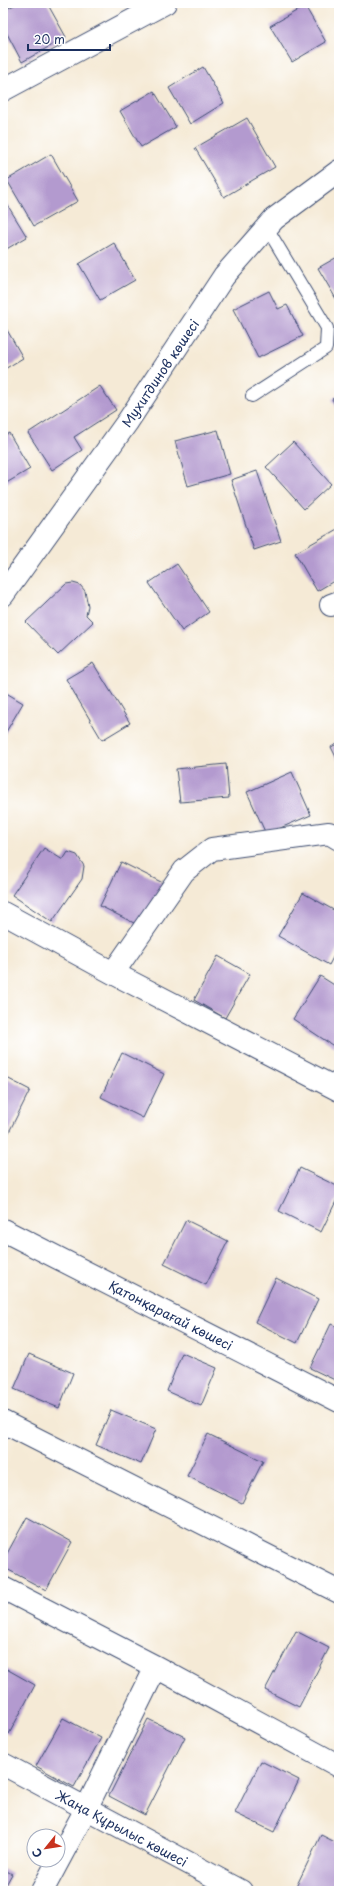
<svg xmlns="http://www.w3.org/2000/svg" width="342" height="1894" font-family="'Playpen Sans',sans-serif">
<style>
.building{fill:#b39acf}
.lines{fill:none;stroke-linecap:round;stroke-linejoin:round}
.lane-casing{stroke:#3c4b70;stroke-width:14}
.street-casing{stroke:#3c4b70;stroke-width:24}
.lane{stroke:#fff;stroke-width:12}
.street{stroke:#fff;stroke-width:22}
.labels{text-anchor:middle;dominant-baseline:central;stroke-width:4;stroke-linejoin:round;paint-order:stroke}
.street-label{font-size:13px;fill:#1b2f5e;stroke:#fff}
</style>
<rect width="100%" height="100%" fill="#fff"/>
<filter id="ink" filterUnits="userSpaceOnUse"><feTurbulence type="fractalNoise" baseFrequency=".025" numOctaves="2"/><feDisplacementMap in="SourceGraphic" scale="8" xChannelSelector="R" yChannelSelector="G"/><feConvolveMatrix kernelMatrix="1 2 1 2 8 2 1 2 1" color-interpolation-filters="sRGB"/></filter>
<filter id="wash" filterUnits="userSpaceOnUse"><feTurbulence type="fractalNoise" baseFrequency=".012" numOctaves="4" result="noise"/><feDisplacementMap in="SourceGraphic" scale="16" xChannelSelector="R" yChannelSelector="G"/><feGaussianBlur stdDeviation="0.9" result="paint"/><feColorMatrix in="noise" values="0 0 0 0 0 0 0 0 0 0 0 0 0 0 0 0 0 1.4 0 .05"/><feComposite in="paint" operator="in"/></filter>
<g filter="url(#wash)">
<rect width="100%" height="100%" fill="#f5ead6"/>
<g id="blocks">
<!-- building -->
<path class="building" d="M 18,3 L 47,3 L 66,37 L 22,62 L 3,26 L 3,11 Z
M 305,6 L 326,42 L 292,62 L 270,26 Z
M 203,67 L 224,103 L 190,124 L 169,88 Z
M 154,91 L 176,127 L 141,147 L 120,111 Z
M 247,118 L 275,167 L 224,197 L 195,148 Z
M 51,154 L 78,201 L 34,226 L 7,180 Z
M 5,201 L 27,237 L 3,251 L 3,202 Z
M 114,243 L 135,280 L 100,300 L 79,264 Z
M 339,256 L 339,304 L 318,268 Z
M 269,291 L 278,309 L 287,305 L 303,336 L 258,358 L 233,309 Z
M 3,323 L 23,358 L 3,370 Z
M 100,386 L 116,410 L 74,437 L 82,450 L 52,470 L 28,433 Z
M 339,395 L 339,412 L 332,399 Z
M 218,430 L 230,474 L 188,486 L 175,441 Z
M 9,433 L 30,469 L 3,485 L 3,436 Z
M 293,442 L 331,484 L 304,509 L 266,467 Z
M 257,471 L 281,541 L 254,550 L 231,480 Z
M 339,528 L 339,578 L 317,591 L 295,553 Z
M 177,564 L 209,612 L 182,631 L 149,583 Z
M 73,583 L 80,585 L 85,591 L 88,606 L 86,615 L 93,622 L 58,655 L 26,622 L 66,584 Z
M 93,663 L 130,723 L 102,740 L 66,679 Z
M 3,691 L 23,703 L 3,737 Z
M 339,743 L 339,763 L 331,747 Z
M 226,764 L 229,798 L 180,802 L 176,769 Z
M 292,772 L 311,815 L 266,834 L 247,792 Z
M 44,848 L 63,860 L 68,852 L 77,855 L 84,866 L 82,879 L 52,922 L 12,895 Z
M 121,862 L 163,883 L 142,927 L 100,906 Z
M 303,893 L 339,913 L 339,946 L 329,965 L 278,936 Z
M 218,956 L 250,974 L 225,1018 L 194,1000 Z
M 320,976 L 339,988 L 339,1040 L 335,1047 L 293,1019 Z
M 122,1053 L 164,1074 L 143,1118 L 101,1097 Z
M 3,1076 L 30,1090 L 8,1134 L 3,1131 Z
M 300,1168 L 339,1187 L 339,1195 L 321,1232 L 279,1211 Z
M 186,1220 L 228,1241 L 206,1285 L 164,1264 Z
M 276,1278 L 318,1299 L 297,1343 L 255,1322 Z
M 331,1324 L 339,1328 L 339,1382 L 310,1368 Z
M 182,1353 L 217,1368 L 201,1406 L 167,1391 Z
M 29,1354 L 73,1373 L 59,1408 L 14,1389 Z
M 111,1410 L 156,1429 L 141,1464 L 96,1445 Z
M 208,1434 L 263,1461 L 242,1503 L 187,1476 Z
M 27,1517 L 72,1542 L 46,1590 L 3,1567 L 3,1561 Z
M 296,1631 L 329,1648 L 299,1707 L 265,1690 Z
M 3,1667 L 35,1685 L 9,1734 L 3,1730 Z
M 63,1718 L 101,1738 L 74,1787 L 36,1766 Z
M 148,1719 L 185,1737 L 145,1815 L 109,1796 Z
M 261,1761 L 299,1780 L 274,1832 L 235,1813 Z
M 321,1835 L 339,1844 L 339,1891 L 304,1891 L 296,1887 Z
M 3,1869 L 12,1874 L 3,1890 Z"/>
</g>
</g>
<g filter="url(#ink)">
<use href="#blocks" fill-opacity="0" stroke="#3c4b70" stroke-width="1"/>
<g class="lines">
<defs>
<path id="lane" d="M 252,396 L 326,348 L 327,328 L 267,228"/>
<path id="street" d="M 3,90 L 165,3
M 3,595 L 128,421 L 224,276 L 274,219 L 339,171
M 331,605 L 339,602
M 3,913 L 113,973 L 339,1090
M 113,973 L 184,871 L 212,849 L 329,833 L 339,839
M 3,1230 L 339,1401
M 3,1422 L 339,1592
M 3,1588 L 156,1667 L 339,1766
M 3,1764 L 241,1891
M 42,1891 L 86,1809 L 156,1667"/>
</defs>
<!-- lane casing -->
<use href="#lane" class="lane-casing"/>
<!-- street casing -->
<use href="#street" class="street-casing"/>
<!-- lane -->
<use href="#lane" class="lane"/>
<!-- street -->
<use href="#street" class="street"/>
</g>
</g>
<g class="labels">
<!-- street labels -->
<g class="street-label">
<text transform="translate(160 373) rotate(-56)">Мухитдинов көшесі</text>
<text transform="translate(171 1315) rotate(27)">Қатонқарағай көшесі</text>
<text transform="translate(122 1828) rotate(28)">Жаңа Құрылыс көшесі</text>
</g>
</g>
<!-- margin -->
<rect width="342" height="1894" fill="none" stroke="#fff" stroke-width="16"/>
<!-- north arrow -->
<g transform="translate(46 1848) rotate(240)"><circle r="19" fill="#ffffff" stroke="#a4acbf"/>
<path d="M0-3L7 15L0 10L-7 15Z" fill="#c8321e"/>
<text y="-6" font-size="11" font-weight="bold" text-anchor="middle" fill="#1b2f5e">С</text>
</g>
<!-- scale -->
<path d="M28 44v6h82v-6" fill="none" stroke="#1b2f5e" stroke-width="2"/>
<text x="34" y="44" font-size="12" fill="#1b2f5e" stroke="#ffffff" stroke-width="3" paint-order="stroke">20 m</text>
</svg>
